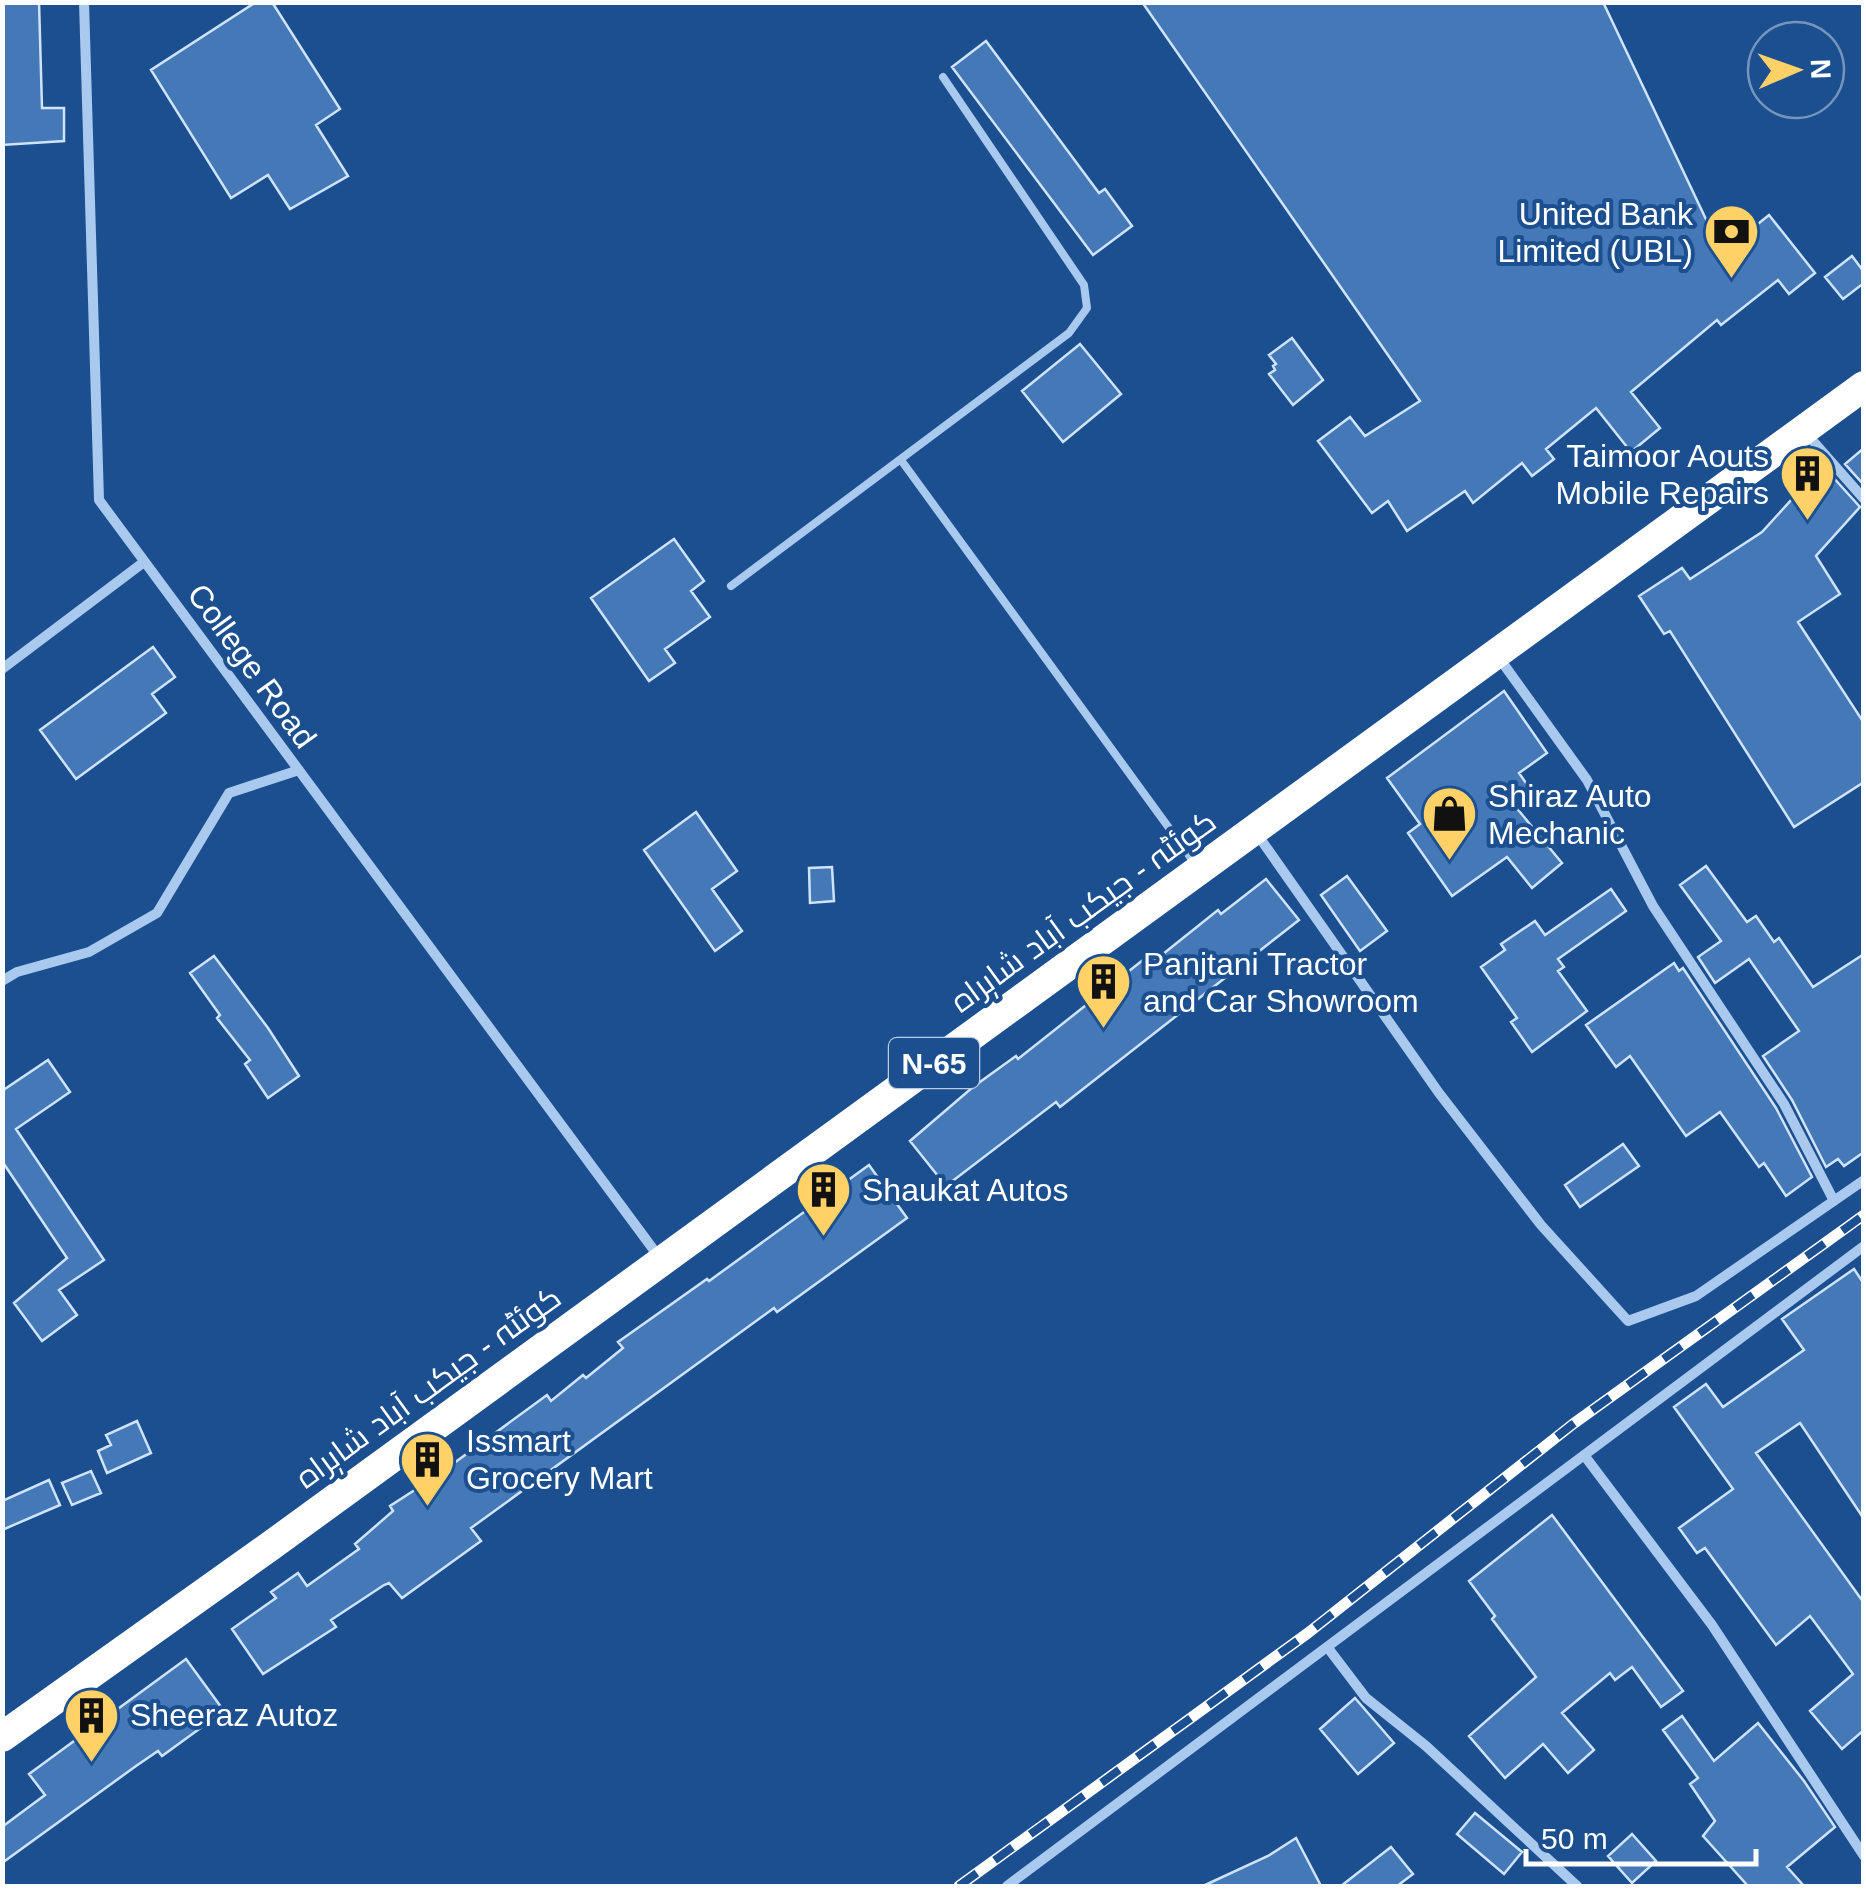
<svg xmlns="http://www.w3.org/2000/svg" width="1866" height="1889" font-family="Arial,Cairo,sans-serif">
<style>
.building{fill:#4478b7;stroke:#cfe3fa;stroke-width:2.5}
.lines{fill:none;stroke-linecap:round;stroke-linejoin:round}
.lane{stroke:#a9c9ee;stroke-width:8}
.street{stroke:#a9c9ee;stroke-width:10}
.highway{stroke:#fff;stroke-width:30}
.rail-casing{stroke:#fff;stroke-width:11}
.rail{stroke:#1b4f8f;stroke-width:8;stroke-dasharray:22;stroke-linecap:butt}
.labels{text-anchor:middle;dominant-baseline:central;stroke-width:8;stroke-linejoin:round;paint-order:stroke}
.shield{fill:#1b4f8f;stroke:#bbcadd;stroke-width:2.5}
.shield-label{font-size:30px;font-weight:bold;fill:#fff}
.poi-label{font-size:32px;fill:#fff;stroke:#1b4f8f;text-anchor:start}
.street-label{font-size:32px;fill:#fff;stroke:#1b4f8f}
</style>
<rect width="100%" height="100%" fill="#1b4f8f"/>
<!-- building -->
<path class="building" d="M 2,2 L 39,2 L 42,108 L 64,108 L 64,141 L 2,145 Z
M 256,2 L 272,2 L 340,109 L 316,125 L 348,176 L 290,209 L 268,175 L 231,198 L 151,70 Z
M 1142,2 L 1603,2 L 1722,253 L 1769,215 L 1815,273 L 1789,294 L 1778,280 L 1721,325 L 1717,320 L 1631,392 L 1660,428 L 1631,452 L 1596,408 L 1546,449 L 1554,459 L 1532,476 L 1522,463 L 1473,503 L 1465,491 L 1407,531 L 1388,501 L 1372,513 L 1318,441 L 1350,417 L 1365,436 L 1420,401 Z
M 986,41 L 1099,193 L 1105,189 L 1132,226 L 1093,255 L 952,67 Z
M 1852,256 L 1864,272 L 1864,283 L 1843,299 L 1825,277 Z
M 1292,338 L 1323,380 L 1293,405 L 1269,374 L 1275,370 L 1273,366 L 1276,364 L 1269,355 Z
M 1080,344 L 1121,394 L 1063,442 L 1022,391 Z
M 1864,448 L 1864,485 L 1845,464 Z
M 1831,475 L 1860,507 L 1816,556 L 1840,594 L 1798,622 L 1864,723 L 1864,782 L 1794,827 L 1670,631 L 1664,634 L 1639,596 L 1682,568 L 1690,579 L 1762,532 L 1813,476 L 1821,484 Z
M 674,539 L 704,581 L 691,591 L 710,617 L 665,649 L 675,663 L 649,681 L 591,598 Z
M 153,647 L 175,677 L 152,694 L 166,713 L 76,779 L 40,730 Z
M 1504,691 L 1547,753 L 1519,773 L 1533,793 L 1515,806 L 1562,863 L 1532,888 L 1507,857 L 1452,896 L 1408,833 L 1420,824 L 1387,778 Z
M 696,812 L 737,871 L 712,889 L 742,931 L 715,951 L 644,850 Z
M 1706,866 L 1747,922 L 1756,916 L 1774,942 L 1779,938 L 1813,987 L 1864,954 L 1864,1152 L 1844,1166 L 1838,1159 L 1826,1167 L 1792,1100 L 1763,1056 L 1799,1031 L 1749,959 L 1715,983 L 1698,957 L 1721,941 L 1680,885 Z
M 832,867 L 834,901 L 810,903 L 809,868 Z
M 1347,876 L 1387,931 L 1360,951 L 1321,895 Z
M 1266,879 L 1299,920 L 1060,1107 L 1056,1102 L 946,1186 L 910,1141 L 973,1087 L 1016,1056 L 1018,1059 L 1148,956 L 1153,962 L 1218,910 L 1221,914 Z
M 1611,889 L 1626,911 L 1558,959 L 1564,967 L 1558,971 L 1587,1011 L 1532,1052 L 1511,1022 L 1517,1018 L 1481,967 L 1505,950 L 1501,944 L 1535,921 L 1545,935 Z
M 214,956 L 268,1028 L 299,1076 L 268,1098 L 245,1064 L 250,1060 L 217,1018 L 220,1015 L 190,973 Z
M 1674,963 L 1679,971 L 1683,968 L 1776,1108 L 1812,1177 L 1786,1196 L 1764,1163 L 1759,1167 L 1720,1112 L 1686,1136 L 1630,1056 L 1616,1067 L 1586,1025 Z
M 48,1060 L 70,1092 L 16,1129 L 104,1260 L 59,1290 L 77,1315 L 42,1341 L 14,1303 L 67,1258 L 2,1161 L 2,1091 Z
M 1623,1144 L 1639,1166 L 1580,1207 L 1565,1185 Z
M 869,1165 L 907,1218 L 777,1312 L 774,1308 L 471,1528 L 481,1541 L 402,1598 L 389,1583 L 384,1585 L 331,1620 L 336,1627 L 263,1674 L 232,1629 L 276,1598 L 271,1592 L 298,1573 L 307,1586 L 359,1549 L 355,1544 L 393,1511 L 390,1506 L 435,1477 L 547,1395 L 551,1401 L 583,1375 L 586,1378 L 623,1348 L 618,1342 L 707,1279 L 709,1281 Z
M 1854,1269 L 1864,1284 L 1864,1519 L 1800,1423 L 1756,1453 L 1864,1603 L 1864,1730 L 1842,1749 L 1810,1711 L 1853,1674 L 1810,1616 L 1776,1645 L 1705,1548 L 1697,1553 L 1679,1528 L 1733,1489 L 1674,1407 L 1706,1384 L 1723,1407 L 1804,1350 L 1782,1319 Z
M 137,1421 L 151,1453 L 107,1473 L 98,1451 L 111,1445 L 106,1435 Z
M 91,1471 L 101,1493 L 72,1505 L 62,1483 Z
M 49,1480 L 60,1505 L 2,1530 L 2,1501 Z
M 1552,1515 L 1683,1691 L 1661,1707 L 1632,1667 L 1615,1680 L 1610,1673 L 1562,1713 L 1594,1750 L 1568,1773 L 1543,1744 L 1505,1778 L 1469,1736 L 1536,1677 L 1492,1619 L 1495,1616 L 1469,1581 Z
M 186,1659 L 224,1711 L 162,1756 L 158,1751 L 136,1766 L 2,1863 L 2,1827 L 45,1795 L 29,1774 Z
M 1355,1698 L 1394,1743 L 1358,1774 L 1320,1729 Z
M 1682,1716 L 1714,1761 L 1758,1723 L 1804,1781 L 1835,1827 L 1787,1867 L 1804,1886 L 1748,1886 L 1703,1836 L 1715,1821 L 1690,1784 L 1698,1778 L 1663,1730 Z
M 1475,1813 L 1522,1852 L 1504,1874 L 1457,1834 Z
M 1632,1834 L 1656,1861 L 1632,1883 L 1608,1856 Z
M 1296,1838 L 1321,1886 L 1203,1886 L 1268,1856 Z
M 1391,1847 L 1413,1874 L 1397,1886 L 1341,1886 Z"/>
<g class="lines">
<!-- lane -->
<path class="lane" d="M 901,460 L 1196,865
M 731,586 L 1069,333 L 1087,308 L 1084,285 L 943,77"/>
<!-- street -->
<path class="street" d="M 84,2 L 99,500 L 659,1257
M 1805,432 L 1864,499
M 1497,655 L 1587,780 L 1653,906 L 1784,1104 L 1834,1201
M 2,669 L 144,562
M 1257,834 L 1439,1093 L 1541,1225 L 1628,1321 L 1696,1296 L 1864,1180
M 2,981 L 17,972 L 89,952 L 157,913 L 229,793 L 299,770
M 1584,1455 L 1712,1625 L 1864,1856
M 1328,1648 L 1366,1698 L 1426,1746 L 1577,1886
M 1007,1886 L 1864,1246"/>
<!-- highway -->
<path class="highway" d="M 2,1737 L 269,1547 L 1864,386"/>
<defs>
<path id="rail" d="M 959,1886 L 1308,1633 L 1573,1424 L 1864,1215"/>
</defs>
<!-- rail casing -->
<use href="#rail" class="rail-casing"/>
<!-- rail -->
<use href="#rail" class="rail"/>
</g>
<!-- icons -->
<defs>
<symbol id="bank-pin" viewBox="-11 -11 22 30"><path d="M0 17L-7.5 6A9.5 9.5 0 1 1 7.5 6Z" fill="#ffd166" stroke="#1b4f8f"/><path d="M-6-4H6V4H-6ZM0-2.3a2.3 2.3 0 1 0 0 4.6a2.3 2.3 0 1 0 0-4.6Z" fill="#111"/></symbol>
<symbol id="building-pin" viewBox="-11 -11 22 30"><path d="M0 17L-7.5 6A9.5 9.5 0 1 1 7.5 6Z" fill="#ffd166" stroke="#1b4f8f"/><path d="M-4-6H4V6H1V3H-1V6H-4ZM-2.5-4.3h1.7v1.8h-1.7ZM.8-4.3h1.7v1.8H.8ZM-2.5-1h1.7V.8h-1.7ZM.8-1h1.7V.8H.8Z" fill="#111"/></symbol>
<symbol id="shop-pin" viewBox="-11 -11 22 30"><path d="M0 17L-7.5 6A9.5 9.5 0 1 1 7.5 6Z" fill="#ffd166" stroke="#1b4f8f"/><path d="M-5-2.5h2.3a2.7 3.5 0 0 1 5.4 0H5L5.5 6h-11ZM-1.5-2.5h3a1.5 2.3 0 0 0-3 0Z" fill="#111"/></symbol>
</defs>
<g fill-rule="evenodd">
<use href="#bank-pin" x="1700" y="200" width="63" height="86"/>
<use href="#building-pin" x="1776" y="442" width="63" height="86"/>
<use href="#shop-pin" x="1418" y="782" width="63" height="86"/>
<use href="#building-pin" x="1072" y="950" width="63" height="86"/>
<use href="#building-pin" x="792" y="1158" width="63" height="86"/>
<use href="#building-pin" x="396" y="1428" width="63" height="86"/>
<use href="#building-pin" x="60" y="1684" width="63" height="86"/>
</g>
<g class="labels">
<!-- shield labels -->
<rect class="shield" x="889" y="1038" width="90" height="50" rx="8"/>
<g class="shield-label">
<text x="934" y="1063">N-65</text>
</g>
<!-- poi labels -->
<g class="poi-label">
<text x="1693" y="214" text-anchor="end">United Bank<tspan x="1693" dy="37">Limited (UBL)</tspan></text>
<text x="1769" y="456" text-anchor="end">Taimoor Aouts<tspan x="1769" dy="37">Mobile Repairs</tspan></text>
<text x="1488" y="796">Shiraz Auto<tspan x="1488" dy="37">Mechanic</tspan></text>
<text x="1143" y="964">Panjtani Tractor<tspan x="1143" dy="37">and Car Showroom</tspan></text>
<text x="862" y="1190">Shaukat Autos</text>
<text x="466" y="1441">Issmart<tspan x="466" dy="37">Grocery Mart</tspan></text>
<text x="130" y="1715">Sheeraz Autoz</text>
</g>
<!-- street labels -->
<g class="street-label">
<text transform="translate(252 666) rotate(54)">College Road</text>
<text transform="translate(1083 911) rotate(-36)">کوئٹہ - جیکب آباد شاہراہ</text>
<text transform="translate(428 1387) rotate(-36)">کوئٹہ - جیکب آباد شاہراہ</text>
</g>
</g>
<!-- border -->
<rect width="1866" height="1889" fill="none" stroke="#ffffff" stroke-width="10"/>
<!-- north arrow -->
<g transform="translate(1796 70) rotate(88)"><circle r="48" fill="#1b4f8f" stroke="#7695bc" stroke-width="2.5"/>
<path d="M0-8L18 38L0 25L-18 38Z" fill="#ffd166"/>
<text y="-15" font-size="28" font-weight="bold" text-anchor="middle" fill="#ffffff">N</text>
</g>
<!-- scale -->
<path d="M1526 1849v15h230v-15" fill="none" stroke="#ffffff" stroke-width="5"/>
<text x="1541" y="1849" font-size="30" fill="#ffffff" stroke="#1b4f8f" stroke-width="8" paint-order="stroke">50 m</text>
</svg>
